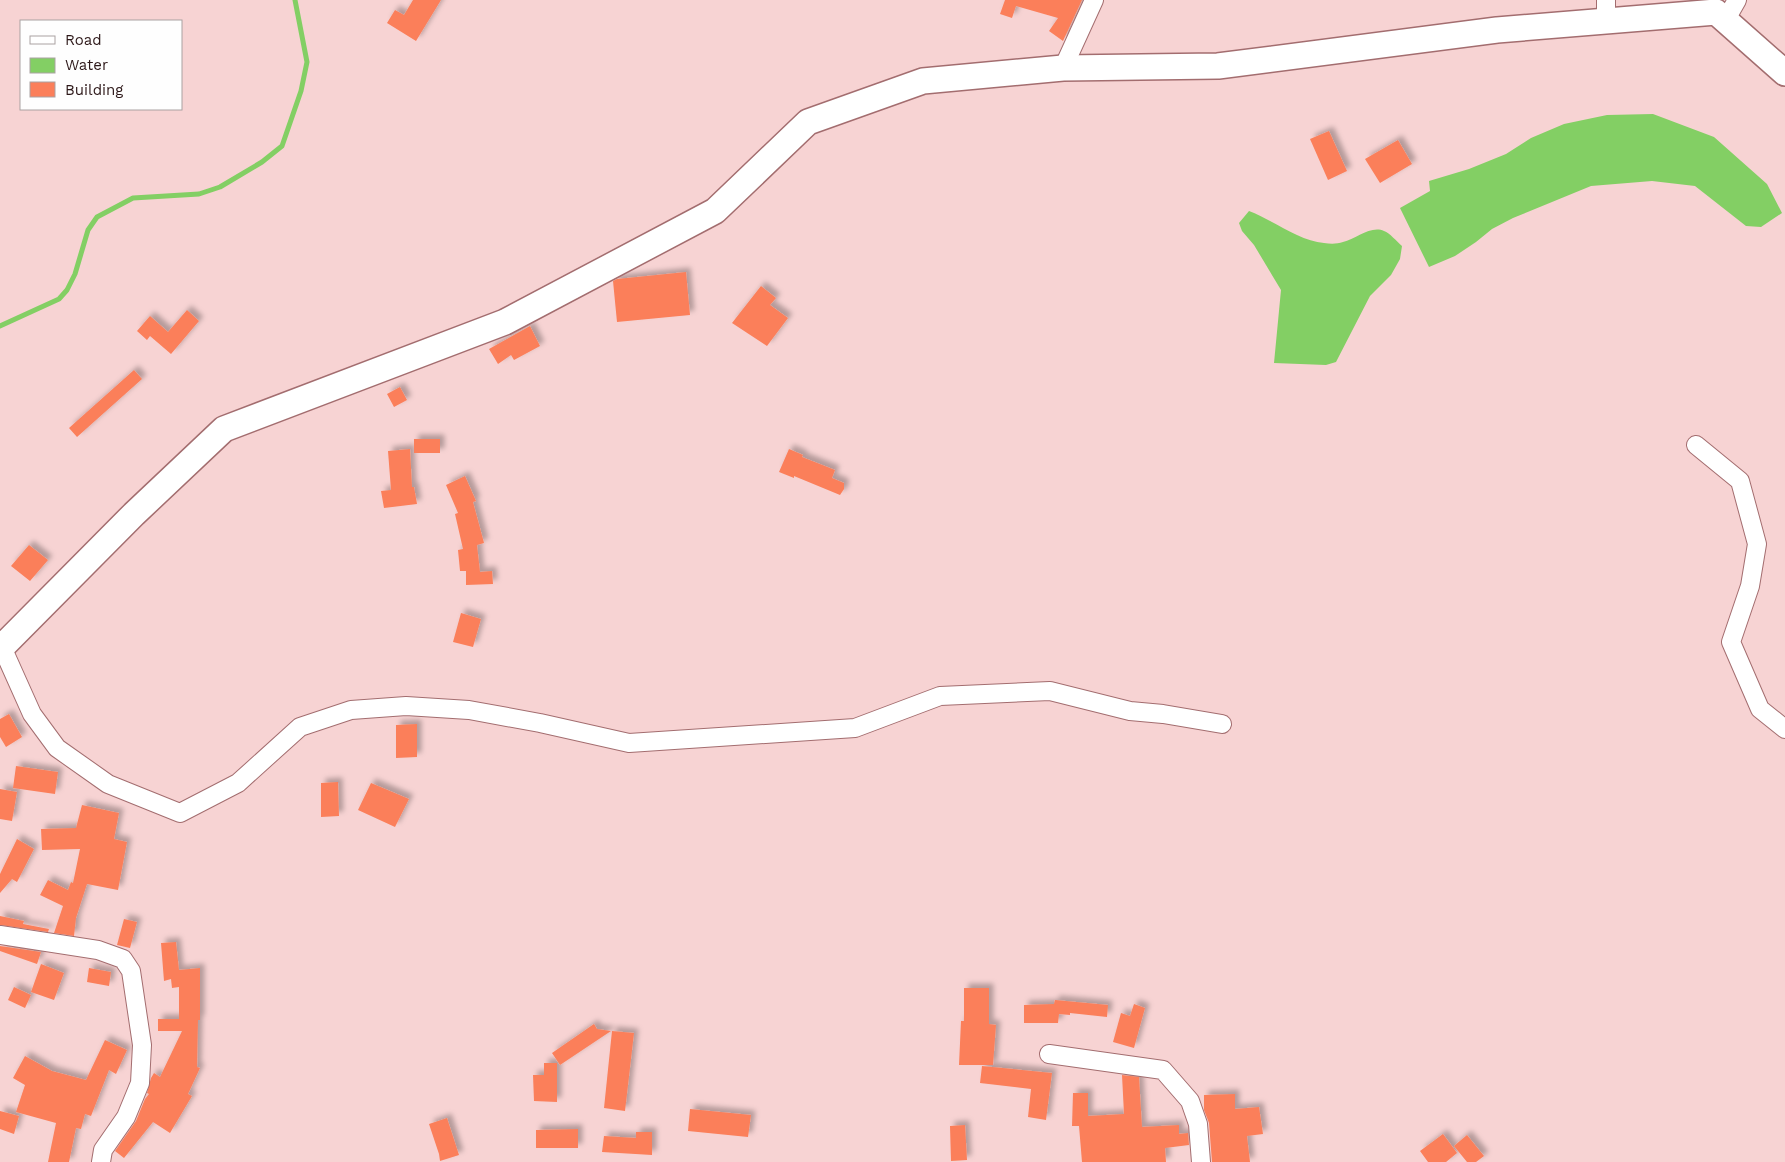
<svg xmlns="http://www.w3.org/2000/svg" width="1785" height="1162" font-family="'Work Sans',sans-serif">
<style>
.water{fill:#83cf64}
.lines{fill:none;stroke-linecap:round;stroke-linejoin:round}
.stream{stroke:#83cf64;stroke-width:5}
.building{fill:#fb7f5a;filter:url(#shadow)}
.minor-casing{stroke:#a36d6f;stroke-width:20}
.secondary-casing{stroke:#a36d6f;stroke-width:28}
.minor{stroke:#fff;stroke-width:18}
.secondary{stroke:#fff;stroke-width:25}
</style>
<defs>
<filter id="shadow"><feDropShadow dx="4.5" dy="-4.5" stdDeviation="2.5" flood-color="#0004"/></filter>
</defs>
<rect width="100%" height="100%" fill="#f7d3d3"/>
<!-- water -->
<path class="water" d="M 1653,114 L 1714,137 L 1767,184 L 1782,213 L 1761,227 L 1746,226 L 1695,186 L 1652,181 L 1591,186 L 1513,218 L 1492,229 L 1476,242 L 1455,256 L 1429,267 L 1400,208 L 1430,191 L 1429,181 L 1469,169 L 1506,154 L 1531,138 L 1564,124 L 1607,115 Z
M 1249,211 C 1273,220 1299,241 1324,243 C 1331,244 1337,244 1343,242 C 1356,239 1371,225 1384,231 C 1390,233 1396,241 1402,246 L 1400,259 L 1391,275 L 1370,296 L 1336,362 L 1326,365 L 1274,363 L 1281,290 L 1254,245 L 1242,231 L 1239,223 Z"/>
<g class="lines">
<!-- stream -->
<path class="stream" d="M 0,326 L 59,299 L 67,290 L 75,274 L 88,230 L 97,217 L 133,198 L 199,194 L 220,187 L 262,162 L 282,146 L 301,91 L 307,62 L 295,0"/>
</g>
<!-- building -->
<path class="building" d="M 413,0 L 441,0 L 416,41 L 387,23 L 395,10 L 404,15 Z
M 1005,0 L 1082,0 L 1063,41 L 1049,31 L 1058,18 L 1016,6 L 1012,18 L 1000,14 Z
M 1329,131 L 1347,171 L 1328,180 L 1310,139 Z
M 1398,140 L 1412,164 L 1380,183 L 1365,159 Z
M 686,272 L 690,315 L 617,322 L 613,281 L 617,279 Z
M 761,286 L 776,298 L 770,305 L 788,318 L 767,346 L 732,323 Z
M 187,310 L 199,321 L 171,354 L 150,336 L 147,340 L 137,331 L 150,316 L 168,332 Z
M 530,326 L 540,346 L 514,360 L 511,355 L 498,364 L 489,349 Z
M 134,370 L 142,379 L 77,437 L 69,428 Z
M 400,387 L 407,400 L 394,407 L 387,394 Z
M 414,439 L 440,439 L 440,453 L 414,453 Z
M 410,449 L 412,487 L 414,487 L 417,504 L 384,508 L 381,491 L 391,490 L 388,451 Z
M 789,449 L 803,455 L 802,457 L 835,470 L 832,478 L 844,483 L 844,489 L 840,495 L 794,476 L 794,478 L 779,472 Z
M 465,476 L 476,501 L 473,502 L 484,543 L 477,545 L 480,572 L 492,571 L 493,584 L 466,585 L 466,571 L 460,571 L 458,550 L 463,549 L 455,514 L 458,513 L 446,485 Z
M 29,545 L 48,560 L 30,581 L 11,566 Z
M 461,613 L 481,619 L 473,647 L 453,642 Z
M 9,714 L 22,737 L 6,747 L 0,737 L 0,719 Z
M 417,724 L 417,757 L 396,758 L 396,725 Z
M 16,766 L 58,772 L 55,794 L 13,788 Z
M 338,782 L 339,816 L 321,817 L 321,783 Z
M 371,783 L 409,799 L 395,827 L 358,810 Z
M 0,789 L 17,792 L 12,821 L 0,819 Z
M 82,805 L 119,813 L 114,839 L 127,842 L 118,890 L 87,884 L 76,918 L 74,936 L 54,933 L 63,906 L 40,895 L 48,880 L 68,890 L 71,882 L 73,883 L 80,849 L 42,850 L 41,829 L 76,828 Z
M 17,839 L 34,849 L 17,882 L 12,879 L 0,893 L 0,874 Z
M 0,916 L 24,921 L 23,924 L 49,929 L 48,932 L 0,925 Z
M 124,919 L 137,922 L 130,948 L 117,945 Z
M 176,942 L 179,970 L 200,968 L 200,1020 L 198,1020 L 197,1067 L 200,1068 L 188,1094 L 192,1096 L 170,1133 L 153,1122 L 124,1158 L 115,1151 L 136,1121 L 145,1099 L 149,1094 L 147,1093 L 151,1078 L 154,1073 L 160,1077 L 182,1031 L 158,1031 L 158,1019 L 179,1019 L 179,987 L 172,988 L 171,979 L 164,981 L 161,943 Z
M 0,946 L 41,952 L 37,964 L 0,951 Z
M 41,964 L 64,973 L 54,1000 L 31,992 Z
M 89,968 L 111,972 L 109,986 L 87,982 Z
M 14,987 L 31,995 L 25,1008 L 8,1000 Z
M 964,988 L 989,988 L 989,1024 L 996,1025 L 993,1065 L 959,1065 L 961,1021 L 964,1021 Z
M 1055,1000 L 1108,1005 L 1107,1017 L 1070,1013 L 1070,1015 L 1059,1014 L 1058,1023 L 1024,1023 L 1024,1005 L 1054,1004 Z
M 1134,1004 L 1145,1008 L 1134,1048 L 1113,1042 L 1121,1013 L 1130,1016 Z
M 594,1024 L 597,1029 L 611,1031 L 560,1065 L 552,1053 Z
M 612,1031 L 634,1033 L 625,1111 L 604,1108 Z
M 105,1040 L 127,1050 L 116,1074 L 109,1070 L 91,1116 L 85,1114 L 81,1129 L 76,1128 L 69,1162 L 48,1162 L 56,1123 L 16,1112 L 25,1085 L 13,1078 L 25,1056 L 52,1071 L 86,1080 Z
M 544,1063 L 557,1063 L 557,1102 L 534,1101 L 533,1075 L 544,1075 Z
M 982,1066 L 1052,1073 L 1046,1120 L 1028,1117 L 1031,1089 L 980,1083 Z
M 1122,1075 L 1139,1077 L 1142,1127 L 1179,1125 L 1179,1134 L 1188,1133 L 1189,1145 L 1165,1148 L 1166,1162 L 1082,1162 L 1079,1126 L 1072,1126 L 1073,1093 L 1088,1093 L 1088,1116 L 1124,1114 Z
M 1235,1094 L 1235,1109 L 1259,1107 L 1263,1134 L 1247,1136 L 1250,1162 L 1212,1162 L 1209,1123 L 1204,1110 L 1204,1095 Z
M 690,1109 L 751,1115 L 748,1137 L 688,1131 Z
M 0,1111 L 19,1116 L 14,1134 L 0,1129 Z
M 447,1118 L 459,1155 L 440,1161 L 439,1154 L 429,1124 Z
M 965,1125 L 967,1160 L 951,1161 L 950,1126 Z
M 578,1129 L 578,1148 L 536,1148 L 536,1130 Z
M 636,1132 L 652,1132 L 652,1155 L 602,1152 L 604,1136 L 636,1138 Z
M 1443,1134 L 1457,1153 L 1446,1162 L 1428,1162 L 1420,1151 Z
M 1467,1135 L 1484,1156 L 1476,1162 L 1467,1162 L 1454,1146 Z"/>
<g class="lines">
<defs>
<path id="minor" d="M 1606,0 L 1606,21
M 1725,21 L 1737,0
M 1063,68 L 1094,0
M 1696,445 L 1740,481 L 1757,544 L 1750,586 L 1731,642 L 1760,709 L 1785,729
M 2,647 L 32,714 L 57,748 L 108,784 L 180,813 L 238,783 L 300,727 L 351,710 L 406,706 L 469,710 L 540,723 L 629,743 L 855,728 L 940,696 L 1050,691 L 1130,711 L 1163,714 L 1222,724
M 0,935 L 98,950 L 123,959 L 131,971 L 142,1045 L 140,1083 L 126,1117 L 103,1150 L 101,1162
M 1049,1054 L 1163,1070 L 1190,1101 L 1198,1124 L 1201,1162"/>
<path id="secondary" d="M 0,649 L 134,514 L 224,429 L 505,322 L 715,211 L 808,122 L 923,81 L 1063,68 L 1218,66 L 1497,30 L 1716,12 L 1785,73"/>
</defs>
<!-- minor casing -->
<use href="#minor" class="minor-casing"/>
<!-- secondary casing -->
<use href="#secondary" class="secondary-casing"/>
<!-- minor -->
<use href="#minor" class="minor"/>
<!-- secondary -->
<use href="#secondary" class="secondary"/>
</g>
<!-- legend -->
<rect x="20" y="20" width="162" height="90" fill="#fefefe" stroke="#aaa2a2"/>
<rect x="30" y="36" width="25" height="8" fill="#ffffff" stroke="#aaa2a2"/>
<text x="65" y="45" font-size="15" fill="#2d1819">Road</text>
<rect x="30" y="58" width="25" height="15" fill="#83cf64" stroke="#aaa2a2"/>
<text x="65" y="70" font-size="15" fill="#2d1819">Water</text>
<rect x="30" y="82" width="25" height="15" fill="#fb7f5a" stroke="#aaa2a2"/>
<text x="65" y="95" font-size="15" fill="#2d1819">Building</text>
</svg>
